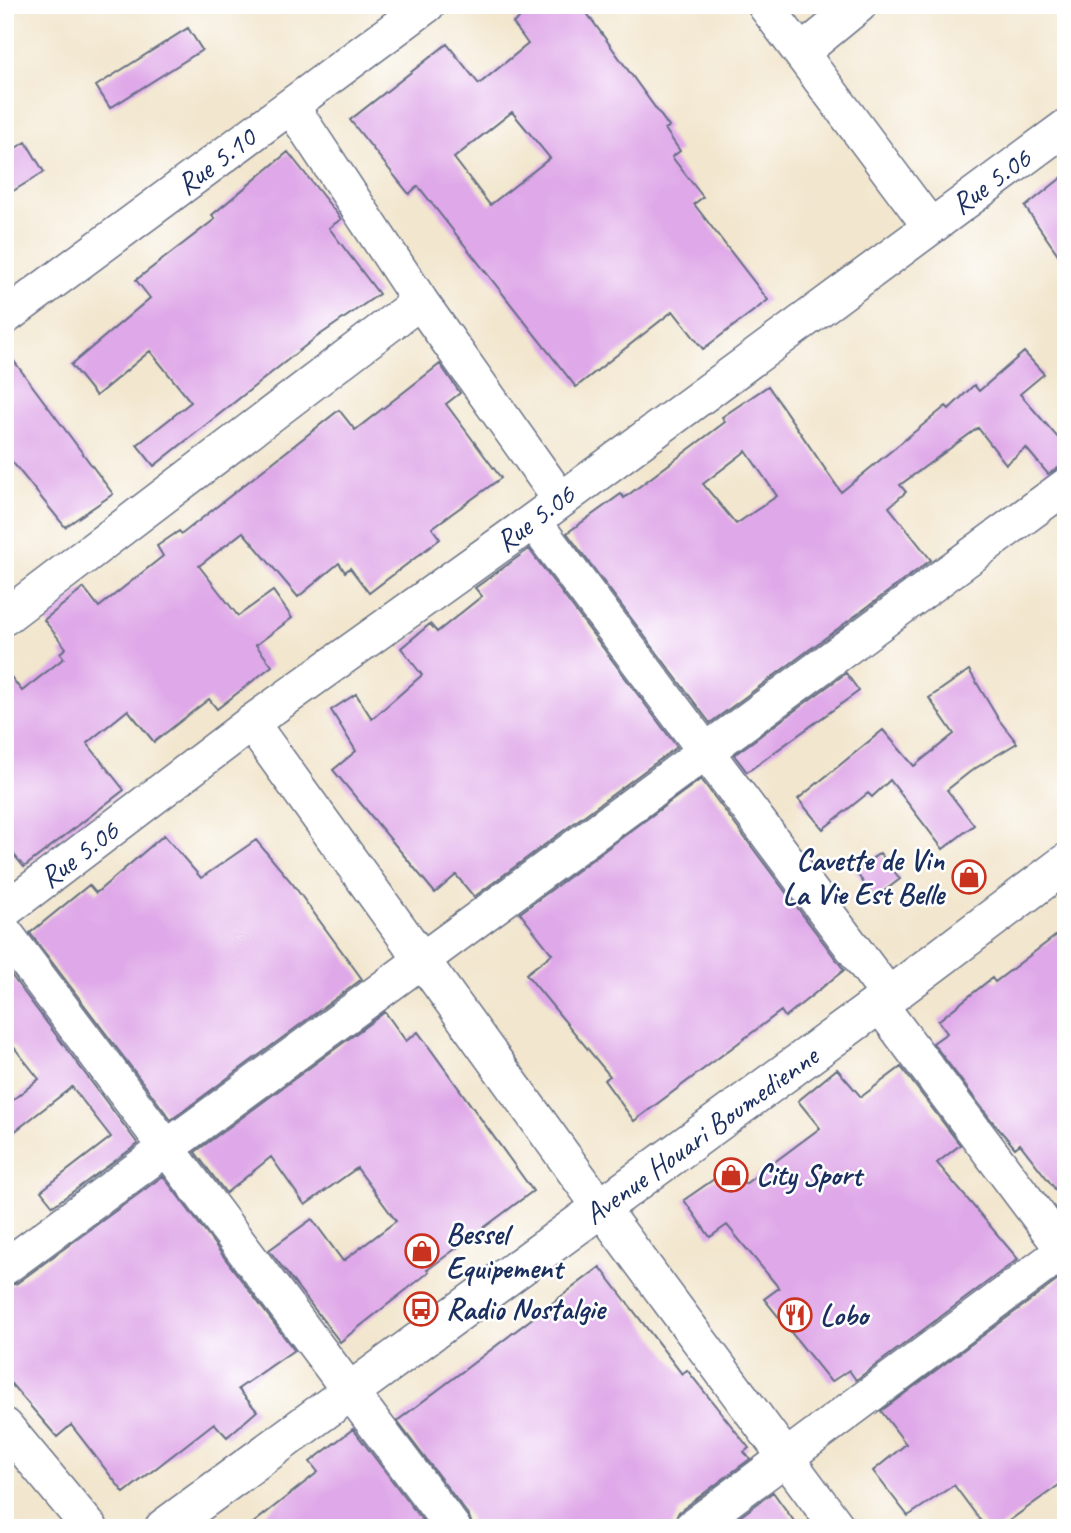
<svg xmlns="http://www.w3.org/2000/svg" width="1071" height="1533" font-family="Caveat,sans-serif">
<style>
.building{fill:#dfa8e8;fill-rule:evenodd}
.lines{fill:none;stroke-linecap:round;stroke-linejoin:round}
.street-casing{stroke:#666f85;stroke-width:38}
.secondary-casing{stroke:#666f85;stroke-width:41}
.street{stroke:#fff;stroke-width:35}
.secondary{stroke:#fff;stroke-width:38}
.labels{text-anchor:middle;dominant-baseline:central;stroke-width:5;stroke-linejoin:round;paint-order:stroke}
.street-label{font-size:30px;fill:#1b2f5e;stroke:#fff}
.poi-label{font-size:30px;font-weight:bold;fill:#1b2f5e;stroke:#fff;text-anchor:start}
</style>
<rect width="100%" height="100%" fill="#fff"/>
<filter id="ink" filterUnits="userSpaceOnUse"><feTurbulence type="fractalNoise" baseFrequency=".0143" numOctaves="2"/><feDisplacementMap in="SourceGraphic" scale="14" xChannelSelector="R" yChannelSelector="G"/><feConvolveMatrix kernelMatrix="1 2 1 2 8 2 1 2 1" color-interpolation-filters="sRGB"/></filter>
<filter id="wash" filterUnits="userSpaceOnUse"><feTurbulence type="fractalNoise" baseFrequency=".00686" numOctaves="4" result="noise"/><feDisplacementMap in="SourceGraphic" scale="28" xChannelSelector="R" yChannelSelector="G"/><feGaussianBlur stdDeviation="1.57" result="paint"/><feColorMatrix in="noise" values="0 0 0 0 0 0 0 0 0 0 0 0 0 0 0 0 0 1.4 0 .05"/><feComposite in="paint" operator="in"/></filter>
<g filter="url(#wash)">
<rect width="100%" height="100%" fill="#f2e6ce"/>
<g id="blocks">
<!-- building -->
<path class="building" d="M 537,5 L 581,5 L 669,127 L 665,129 L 680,151 L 672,157 L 703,197 L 694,204 L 768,300 L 703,349 L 673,311 L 576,387 L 418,186 L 409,194 L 350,120 L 447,44 L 479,84 L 528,44 L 513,23 ZM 512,112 L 550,158 L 490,205 L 454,158 Z
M 188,28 L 202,50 L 110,108 L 96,86 Z
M 26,142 L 44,172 L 5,196 L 5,154 Z
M 288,152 L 341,219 L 329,228 L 379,294 L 314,339 L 154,466 L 137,445 L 191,402 L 150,351 L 96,396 L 71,365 L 150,298 L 136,280 L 215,219 L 212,215 Z
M 1066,174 L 1066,266 L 1025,207 Z
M 5,349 L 113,494 L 65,527 L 5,453 Z
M 1024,352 L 1044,374 L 1020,394 L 1066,447 L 1066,463 L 1048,474 L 1026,448 L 1006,464 L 978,428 L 900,485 L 906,492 L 889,507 L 931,560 L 710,723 L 567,533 L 621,494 L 624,498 L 725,422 L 722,417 L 768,386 L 841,492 L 946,406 L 949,409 L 974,385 L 979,391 ZM 746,451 L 777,496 L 736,524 L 703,484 Z
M 440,364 L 460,393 L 446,404 L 501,478 L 432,528 L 440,539 L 369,593 L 350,568 L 345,572 L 339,563 L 298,597 L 243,532 L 199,566 L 238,616 L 273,591 L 292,618 L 256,645 L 272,666 L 217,709 L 209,699 L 154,742 L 128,710 L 87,743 L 124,790 L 24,867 L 5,844 L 5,669 L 22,691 L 64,658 L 60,653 L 66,648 L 44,620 L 84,588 L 99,607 L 163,556 L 157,546 L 179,531 L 182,534 L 339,410 L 355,430 Z
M 529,549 L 677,747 L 474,897 L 456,875 L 435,893 L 333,770 L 356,751 L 331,710 L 356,694 L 372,719 L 422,675 L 401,648 L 430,624 L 437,632 L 482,596 L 475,588 Z
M 969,670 L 999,720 L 1017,743 L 971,771 L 947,790 L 974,825 L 943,849 L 890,780 L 872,797 L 868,793 L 823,829 L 798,799 L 883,730 L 914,766 L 954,734 L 929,698 Z
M 846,673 L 859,691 L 747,772 L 734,755 Z
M 701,779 L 844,970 L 785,1017 L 781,1011 L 634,1121 L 604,1080 L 610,1076 L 526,974 L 552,954 L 520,913 Z
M 164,835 L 201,878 L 256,840 L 292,883 L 362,979 L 171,1120 L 30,933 L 89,885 L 96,893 Z
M 880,853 L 900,879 L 875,898 L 855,871 Z
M 1066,928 L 1066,1203 L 1020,1144 L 1015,1148 L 992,1121 L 933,1043 L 947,1033 L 938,1021 L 992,978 L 995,982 Z
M 5,967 L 138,1144 L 53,1206 L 41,1191 L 111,1137 L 72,1087 L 5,1139 L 5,1106 L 39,1079 L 5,1036 Z
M 385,1012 L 406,1041 L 418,1032 L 533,1191 L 427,1270 L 429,1272 L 340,1342 L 269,1250 L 312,1219 L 343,1261 L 396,1221 L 357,1168 L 305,1205 L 271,1157 L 226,1193 L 195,1152 Z
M 901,1067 L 960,1145 L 937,1163 L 1018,1259 L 856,1380 L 849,1370 L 831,1382 L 764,1299 L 779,1288 L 727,1225 L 710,1237 L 684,1200 L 733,1166 L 745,1184 L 820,1128 L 798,1101 L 837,1069 L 861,1097 Z
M 163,1176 L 294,1350 L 238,1389 L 257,1411 L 227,1437 L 214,1423 L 124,1493 L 71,1425 L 57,1437 L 5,1377 L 5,1287 L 17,1283 Z
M 600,1267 L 682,1374 L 687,1370 L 749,1448 L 744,1452 L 750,1459 L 679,1512 L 671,1528 L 473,1528 L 469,1516 L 397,1421 Z
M 1066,1274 L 1066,1480 L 999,1528 L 986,1528 L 954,1485 L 908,1516 L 873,1471 L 906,1444 L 881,1411 Z
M 353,1429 L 428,1528 L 247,1528 L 318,1472 L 310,1462 Z
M 773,1492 L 799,1528 L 725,1528 Z"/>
</g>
</g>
<g filter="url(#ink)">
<use href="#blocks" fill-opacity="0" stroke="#666f85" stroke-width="2"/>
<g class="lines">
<defs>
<path id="street" d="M 765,5 L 930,226
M 802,52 L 859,5
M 291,106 L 420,301 L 560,499
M 5,317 L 427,5
M 533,521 L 889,996
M 5,617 L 420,301
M 251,723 L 601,1208 L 838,1528
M 5,910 L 251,723 L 533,521 L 1066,127
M 5,933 L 453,1528
M 879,1004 L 1066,1253
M 5,1267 L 1066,486
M 5,1426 L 90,1528
M 691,1528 L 1066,1249"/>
<path id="secondary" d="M 164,1528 L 879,1004 L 1066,863"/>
</defs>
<!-- street casing -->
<use href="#street" class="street-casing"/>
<!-- secondary casing -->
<use href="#secondary" class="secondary-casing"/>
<!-- street -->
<use href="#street" class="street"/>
<!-- secondary -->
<use href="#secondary" class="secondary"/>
</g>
</g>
<!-- icons -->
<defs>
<symbol id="shop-ring" viewBox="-11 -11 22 22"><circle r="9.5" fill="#fff" stroke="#c8321e" stroke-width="1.5"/><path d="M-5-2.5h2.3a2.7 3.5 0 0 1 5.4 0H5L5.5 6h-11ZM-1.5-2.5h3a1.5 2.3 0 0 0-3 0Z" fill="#c8321e"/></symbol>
<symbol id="bus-ring" viewBox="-11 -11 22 22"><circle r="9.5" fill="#fff" stroke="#c8321e" stroke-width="1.5"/><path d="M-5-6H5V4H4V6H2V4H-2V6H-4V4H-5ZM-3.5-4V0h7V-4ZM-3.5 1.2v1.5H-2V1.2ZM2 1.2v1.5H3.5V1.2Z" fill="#c8321e"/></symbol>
<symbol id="restaurant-ring" viewBox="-11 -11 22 22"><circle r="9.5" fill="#fff" stroke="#c8321e" stroke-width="1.5"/><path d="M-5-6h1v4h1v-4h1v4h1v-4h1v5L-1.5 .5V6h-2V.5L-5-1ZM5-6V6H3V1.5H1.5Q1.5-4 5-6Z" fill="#c8321e"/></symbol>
</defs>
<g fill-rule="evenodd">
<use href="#shop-ring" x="950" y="858" width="38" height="38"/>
<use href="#shop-ring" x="712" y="1156" width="38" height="38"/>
<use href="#shop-ring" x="403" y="1232" width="38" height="38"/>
<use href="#bus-ring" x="402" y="1290" width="38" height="38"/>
<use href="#restaurant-ring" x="776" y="1296" width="38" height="38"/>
</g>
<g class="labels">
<!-- street labels -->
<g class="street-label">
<text transform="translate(216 161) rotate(-37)">Rue 5.10</text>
<text transform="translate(991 181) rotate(-36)">Rue 5.06</text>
<text transform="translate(535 518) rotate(-37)">Rue 5.06</text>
<text transform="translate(79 854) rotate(-37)">Rue 5.06</text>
<text transform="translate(701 1135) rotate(-36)">Avenue Houari Boumedienne</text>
</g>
<!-- poi labels -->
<g class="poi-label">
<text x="944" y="860" text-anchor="end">Cavette de Vin<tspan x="944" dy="34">La Vie Est Belle</tspan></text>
<text x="756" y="1175">City Sport</text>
<text x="446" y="1234">Bessel<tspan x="446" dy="34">Equipement</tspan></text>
<text x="446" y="1309">Radio Nostalgie</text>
<text x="820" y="1315">Lobo</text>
</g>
</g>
<!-- margin -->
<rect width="1071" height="1533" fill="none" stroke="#fff" stroke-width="28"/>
</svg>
